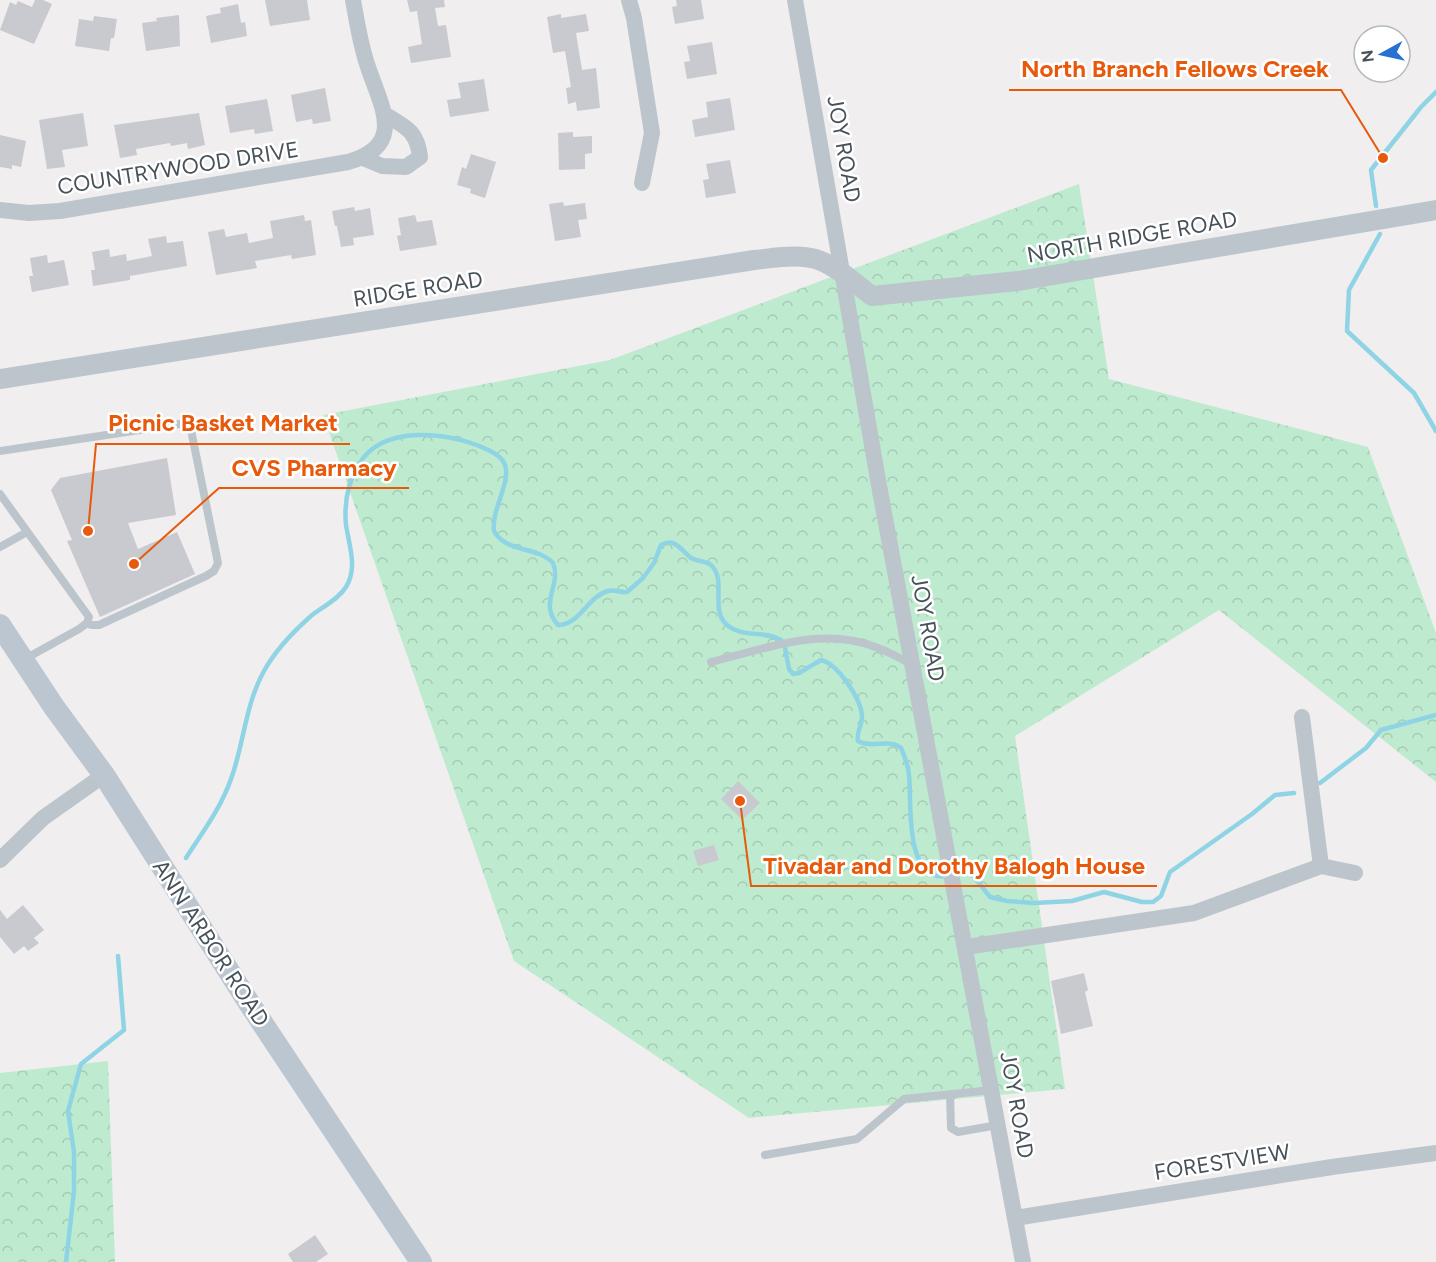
<svg xmlns="http://www.w3.org/2000/svg" width="1436" height="1262" font-family="Figtree,sans-serif">
<style>
.forest{fill:url(#forest-crowns)}
.lines{fill:none;stroke-linecap:round;stroke-linejoin:round}
.stream{stroke:#8ed4e5;stroke-width:4.5}
.building{fill:#c8cad0}
.service{stroke:#bdc5cc;stroke-width:8}
.minor{stroke:#bdc5cc;stroke-width:16}
.tertiary{stroke:#bdc5cc;stroke-width:20}
.secondary{stroke:#bcc6d0;stroke-width:22}
.labels{text-anchor:middle;dominant-baseline:central;stroke-width:5;stroke-linejoin:round;paint-order:stroke}
.street-label{font-size:22px;fill:#47515a;stroke:#fff}
.leader{fill:none;stroke:#e8590c;stroke-width:2}
.callout-dot{fill:#e8590c;stroke:#fff;stroke-width:2}
.callout-label{font-size:24px;text-anchor:middle;font-weight:bold;fill:#e8590c;stroke:#fff;stroke-width:5;stroke-linejoin:round;paint-order:stroke}
</style>
<defs>
<pattern id="forest-crowns" width="20" height="18" patternUnits="userSpaceOnUse" patternTransform="scale(1.5)"><rect width="20" height="18" fill="#beebcf"/><path d="M2 6a3 3 0 1 1 6 0M12 15a3 3 0 1 1 6 0" fill="none" stroke="#a5cbb4"/></pattern>
</defs>
<rect width="100%" height="100%" fill="#f0eeee"/>
<!-- forest -->
<path class="forest" d="M 1079,184 L 1109,379 L 1368,447 L 1436,633 L 1436,782 L 1219,610 L 1015,736 L 1065,1089 L 749,1118 L 514,961 L 323,415 L 610,360 Z
M 108,1061 L 115,1262 L 0,1262 L 0,1073 Z"/>
<g class="lines">
<!-- stream -->
<path class="stream" d="M 1376,206 L 1371,170 L 1421,107 L 1436,92
M 1380,234 L 1349,290 L 1347,331 L 1414,393 L 1436,431
M 785,648 L 789,669 L 793,674 L 799,673 L 821,660 C 838,664 862,700 862,717 C 862,726 856,732 858,741 C 871,749 889,738 901,748 C 905,757 908,765 909,775 C 912,800 903,882 947,876
M 1320,783 L 1366,748 L 1381,730 L 1436,715
M 186,858 C 202,833 221,808 231,779 C 244,744 245,705 264,671 C 275,651 294,631 311,616 C 322,607 338,600 346,587 C 358,568 349,545 346,525 C 344,504 348,482 359,464 C 383,424 448,432 484,448 C 492,452 502,456 505,465 C 511,483 491,510 494,531 C 506,553 537,546 553,563 C 562,585 538,603 558,625 C 580,625 588,596 608,591 C 614,589 621,593 627,592 L 643,578 L 654,563 L 661,545 C 675,537 681,550 691,558 C 698,562 706,560 712,566 C 726,581 711,608 725,623 C 740,639 766,630 781,640
M 955,874 L 966,872 L 971,873 L 990,897 L 1007,901 L 1034,903 L 1072,901 L 1104,892 L 1142,902 L 1153,902 L 1161,896 L 1170,872 L 1252,814 L 1275,795 L 1294,793
M 66,1262 L 74,1191 L 74,1152 L 68,1111 L 81,1064 L 124,1030 L 118,956"/>
</g>
<!-- building -->
<path class="building" d="M 35,0 L 43,0 L 52,4 L 34,44 L 0,30 L 10,2 L 16,5 L 18,1 L 32,7 Z
M 265,0 L 307,0 L 310,20 L 270,26 Z
M 407,0 L 444,0 L 445,7 L 435,8 L 438,26 L 446,25 L 451,57 L 411,63 L 408,47 L 422,44 L 417,11 L 410,12 Z
M 676,0 L 701,0 L 704,19 L 675,24 L 672,7 L 677,6 Z
M 238,4 L 241,23 L 245,22 L 247,36 L 211,43 L 206,16 L 221,13 L 220,8 Z
M 561,14 L 561,18 L 586,14 L 589,31 L 576,33 L 582,70 L 596,68 L 600,108 L 577,111 L 576,102 L 568,104 L 566,88 L 571,87 L 565,51 L 553,53 L 547,17 Z
M 179,15 L 180,46 L 146,51 L 142,23 L 157,21 L 156,18 Z
M 94,16 L 117,19 L 114,38 L 111,38 L 109,51 L 75,46 L 79,19 L 93,21 Z
M 712,42 L 717,74 L 687,79 L 684,62 L 690,61 L 687,46 Z
M 484,79 L 489,111 L 450,117 L 447,100 L 461,98 L 458,83 Z
M 325,88 L 331,121 L 313,124 L 312,119 L 296,122 L 291,95 Z
M 730,98 L 735,130 L 695,137 L 692,120 L 708,117 L 706,102 Z
M 267,99 L 273,131 L 255,134 L 254,129 L 230,133 L 225,106 Z
M 83,113 L 88,146 L 62,150 L 65,167 L 47,169 L 39,120 Z
M 199,113 L 205,145 L 188,149 L 187,143 L 171,146 L 170,143 L 136,149 L 137,155 L 120,158 L 114,125 Z
M 573,132 L 573,137 L 592,136 L 592,153 L 585,154 L 585,169 L 559,170 L 558,133 Z
M 0,135 L 26,141 L 21,167 L 12,165 L 12,169 L 0,167 Z
M 471,154 L 496,162 L 485,198 L 470,193 L 471,189 L 457,185 L 462,167 L 466,169 Z
M 730,160 L 736,193 L 706,198 L 703,180 L 709,179 L 706,164 Z
M 563,202 L 564,206 L 585,203 L 587,219 L 578,220 L 581,237 L 555,241 L 549,204 Z
M 354,207 L 355,211 L 370,208 L 374,235 L 353,238 L 354,245 L 341,247 L 337,226 L 335,226 L 332,211 Z
M 304,215 L 305,221 L 311,220 L 316,255 L 292,259 L 291,255 L 255,261 L 257,268 L 216,275 L 208,232 L 224,229 L 226,237 L 247,233 L 249,243 L 273,238 L 270,221 Z
M 415,215 L 417,222 L 432,220 L 437,245 L 400,251 L 397,236 L 401,235 L 398,218 Z
M 166,236 L 167,243 L 183,241 L 187,266 L 130,276 L 130,280 L 93,286 L 91,270 L 95,270 L 92,252 L 109,249 L 110,257 L 126,254 L 127,261 L 152,256 L 148,239 Z
M 47,255 L 48,263 L 64,260 L 69,285 L 32,292 L 29,276 L 33,276 L 30,258 Z
M 167,458 L 176,515 L 128,523 L 138,549 L 177,532 L 195,574 L 100,617 L 67,541 L 72,540 L 51,490 L 60,478 Z
M 738,781 L 760,803 L 742,820 L 721,799 Z
M 714,845 L 719,860 L 698,866 L 693,851 Z
M 23,905 L 44,930 L 34,938 L 39,943 L 28,951 L 24,946 L 14,954 L 0,937 L 0,910 L 7,919 Z
M 1084,973 L 1088,990 L 1085,992 L 1093,1026 L 1061,1034 L 1051,981 Z
M 315,1235 L 328,1254 L 316,1262 L 293,1262 L 288,1254 Z"/>
<g class="lines">
<!-- service -->
<path class="service" d="M 0,451 L 186,423 L 190,425 L 218,563 L 214,571 L 206,576 L 99,625 L 91,625 L 87,623
M 0,494 L 89,617 L 87,623
M 0,547 L 27,532
M 23,660 L 79,629 L 87,623
M 711,662 C 764,649 823,625 878,648 C 889,652 900,658 911,664
M 950,1094 L 951,1128 L 958,1132 L 998,1125
M 765,1155 L 857,1139 L 904,1099 L 992,1090"/>
<!-- minor -->
<path class="minor" d="M 629,0 L 634,18 L 652,133 L 642,183
M 795,0 L 878,480 L 1023,1262
M 363,158 L 382,166 L 406,167 L 420,157 C 417,131 407,128 386,115
M 0,210 L 29,213 L 60,211 L 348,162 C 408,145 380,105 367,64 C 360,43 357,22 353,0
M 0,860 L 43,818 L 104,775
M 1321,866 L 1355,873
M 966,947 L 1194,913 L 1321,866 L 1302,717
M 1015,1218 L 1332,1167 L 1436,1153"/>
<!-- tertiary -->
<path class="tertiary" d="M 0,379 L 754,260 C 775,258 801,253 821,261 C 840,269 856,284 872,296 L 1018,281 L 1436,210"/>
<!-- secondary -->
<path class="secondary" d="M 0,625 L 54,707 L 104,775 L 249,1003 L 421,1262"/>
</g>
<g class="labels">
<!-- street labels -->
<g class="street-label">
<text transform="translate(844 149) rotate(80)">JOY ROAD</text>
<text transform="translate(178 168) rotate(-9)">COUNTRYWOOD DRIVE</text>
<text transform="translate(1132 237) rotate(-10)">NORTH RIDGE ROAD</text>
<text transform="translate(418 289) rotate(-9)">RIDGE ROAD</text>
<text transform="translate(928 628) rotate(80)">JOY ROAD</text>
<text transform="translate(211 943) rotate(57)">ANN ARBOR ROAD</text>
<text transform="translate(1017 1105) rotate(80)">JOY ROAD</text>
<text transform="translate(1222 1162) rotate(-9)">FORESTVIEW</text>
</g>
</g>
<!-- callouts -->
<path class="leader" d="M1383 158L1341 90H1009M88 531L96 444H350M134 564L219 488H409M740 801L751 886H1157"/>
<g class="callout-dot">
<circle cx="1383" cy="158" r="6"/>
<circle cx="88" cy="531" r="6"/>
<circle cx="134" cy="564" r="6"/>
<circle cx="740" cy="801" r="6"/>
</g>
<g class="callout-label">
<text x="1175" y="77">North Branch Fellows Creek</text>
<text x="223" y="431">Picnic Basket Market</text>
<text x="314" y="476">CVS Pharmacy</text>
<text x="954" y="874">Tivadar and Dorothy Balogh House</text>
</g>
<!-- north arrow -->
<g transform="translate(1382 54) rotate(262)"><circle r="28" fill="#ffffff" stroke="#b5b9bd" stroke-width="1.5"/>
<path d="M0-4.5L10 22L0 15L-10 22Z" fill="#2572d2"/>
<text y="-9" font-size="16" font-weight="bold" text-anchor="middle" fill="#47515a">N</text>
</g>
</svg>
